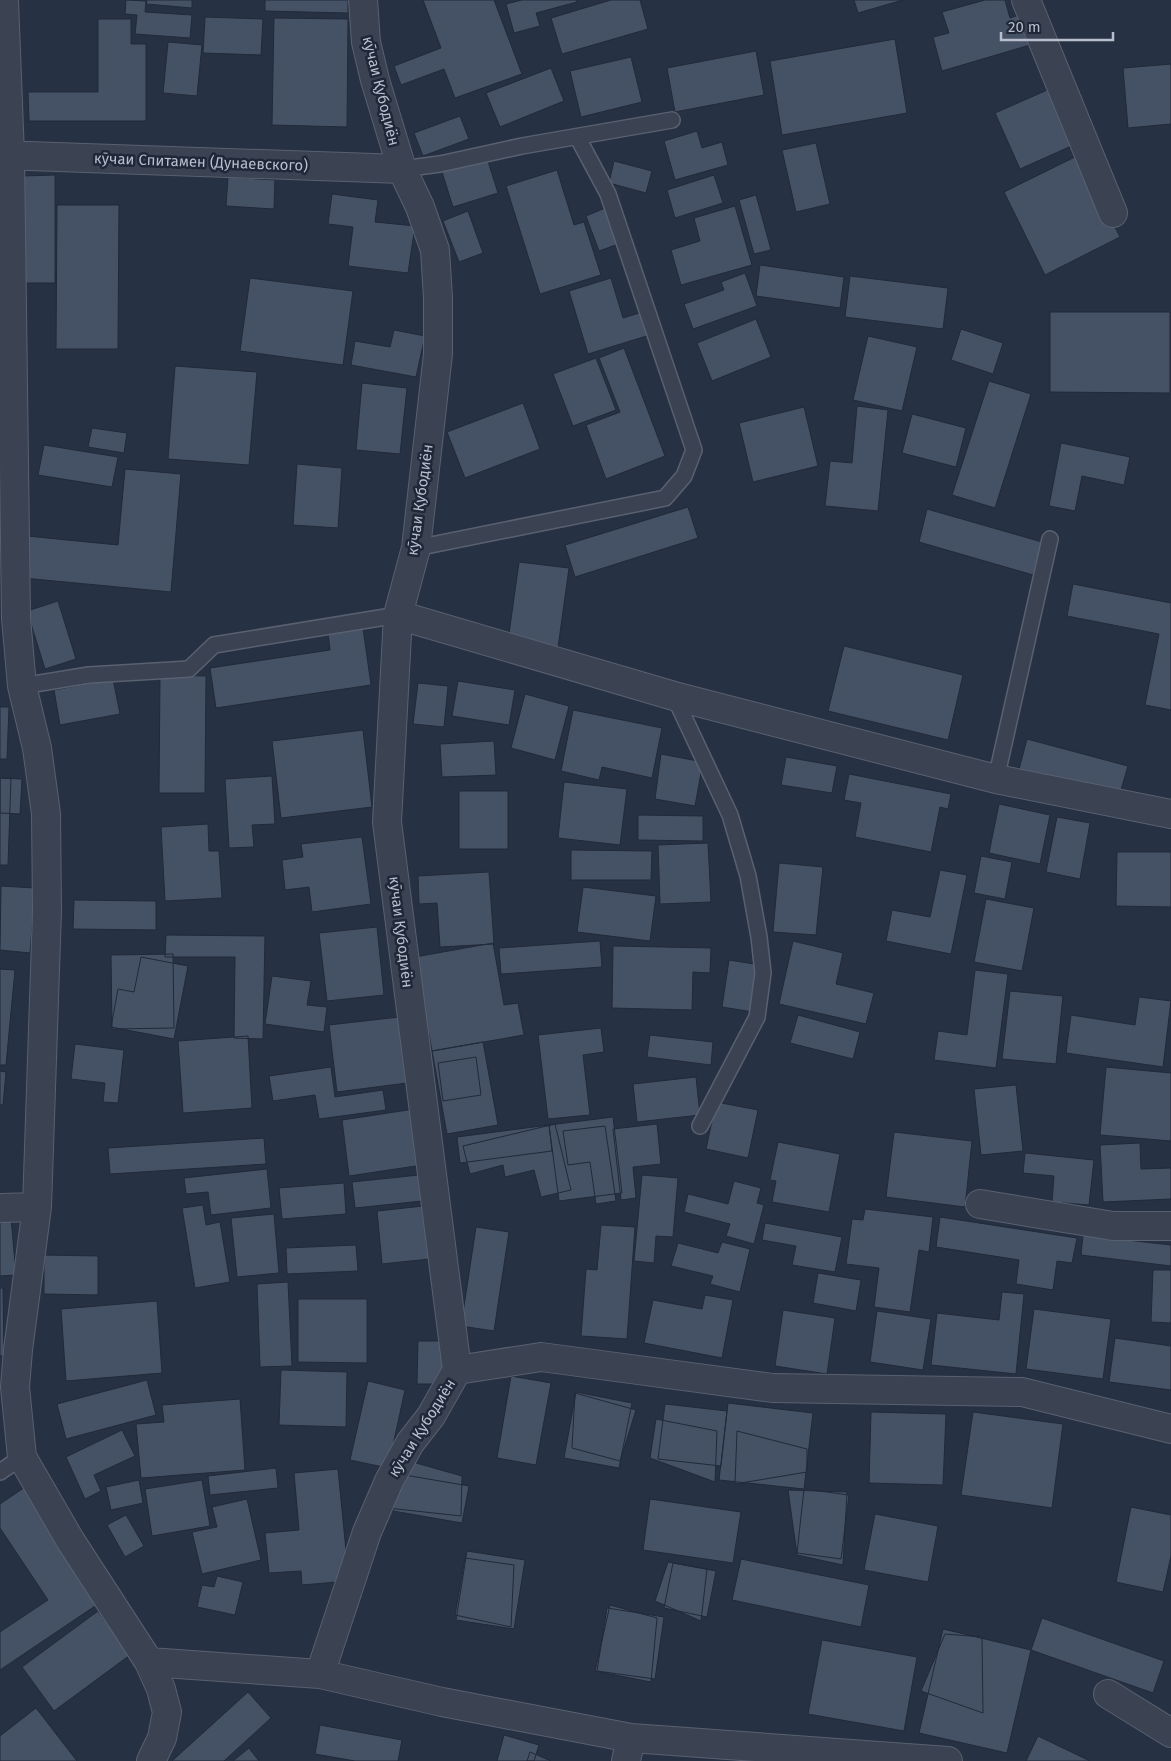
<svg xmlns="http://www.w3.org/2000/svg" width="1171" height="1761" font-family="'Fira Sans',sans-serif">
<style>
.building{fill:#455165;stroke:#212a3a}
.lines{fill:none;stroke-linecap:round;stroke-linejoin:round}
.service-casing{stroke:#596170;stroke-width:18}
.minor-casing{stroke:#596170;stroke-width:30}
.service{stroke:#3b4353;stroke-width:15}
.minor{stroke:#3b4353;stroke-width:28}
.labels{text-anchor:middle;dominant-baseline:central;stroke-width:5;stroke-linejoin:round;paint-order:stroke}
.street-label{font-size:15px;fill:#b8bfcc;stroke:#1f2838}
</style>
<rect width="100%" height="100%" fill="#263143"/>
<!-- building -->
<path class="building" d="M 126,0 L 146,1 L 145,12 L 192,15 L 190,38 L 135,34 L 137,15 L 125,14 Z
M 147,0 L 192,0 L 192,8 L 146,4 Z
M 265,0 L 348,0 L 348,13 L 265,11 Z
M 423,0 L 494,0 L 522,74 L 455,98 L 444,69 L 401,85 L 394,66 L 441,48 Z
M 522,0 L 576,0 L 577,2 L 536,13 L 540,26 L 514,33 L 506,4 Z
M 611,0 L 640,0 L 648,29 L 562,54 L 551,18 Z
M 854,0 L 903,0 L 858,13 Z
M 985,0 L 1005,0 L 1010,18 L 1022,14 L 1030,45 L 942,71 L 933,37 L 949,33 L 942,12 Z
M 205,17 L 263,19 L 261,55 L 203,53 Z
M 274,18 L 348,19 L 347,127 L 272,125 Z
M 98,19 L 131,19 L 131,44 L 146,44 L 146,121 L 29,121 L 28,92 L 98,92 Z
M 895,39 L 907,113 L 782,135 L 770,61 Z
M 168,42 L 202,45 L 197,96 L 163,93 Z
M 756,51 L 764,95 L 675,112 L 667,68 Z
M 631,57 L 642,102 L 581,117 L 570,71 Z
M 1171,64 L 1171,124 L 1128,128 L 1123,68 Z
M 551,68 L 564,101 L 500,127 L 486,93 Z
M 1054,87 L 1078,143 L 1020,169 L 995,113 Z
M 460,116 L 469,139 L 423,156 L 414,133 Z
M 697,131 L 702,148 L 722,142 L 728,165 L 675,180 L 664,141 Z
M 816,143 L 830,204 L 796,212 L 782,150 Z
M 1079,155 L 1120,237 L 1045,275 L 1004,192 Z
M 487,158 L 498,193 L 453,207 L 442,172 Z
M 614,161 L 652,171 L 646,193 L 609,183 Z
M 557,170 L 574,225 L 584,222 L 601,275 L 540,294 L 506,186 Z
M 55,175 L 55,283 L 22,283 L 22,176 Z
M 714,175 L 723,203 L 675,218 L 667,190 Z
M 228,177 L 275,180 L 274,209 L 226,206 Z
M 332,194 L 378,200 L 375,222 L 415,226 L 408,273 L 348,266 L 353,227 L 328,224 Z
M 756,195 L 771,250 L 754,254 L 739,200 Z
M 57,205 L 119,205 L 118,349 L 56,349 Z
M 610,206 L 624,242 L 599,251 L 586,216 Z
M 735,206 L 752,265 L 681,285 L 671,250 L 700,241 L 694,218 Z
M 468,211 L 483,253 L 459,262 L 443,221 Z
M 760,265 L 844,277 L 840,308 L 756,296 Z
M 745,273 L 757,306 L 693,329 L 684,304 L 724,290 L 721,282 Z
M 850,276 L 948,288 L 943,329 L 845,317 Z
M 250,278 L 353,291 L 343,365 L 240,351 Z
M 611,278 L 623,318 L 646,311 L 653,334 L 588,354 L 569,291 Z
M 1050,312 L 1170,312 L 1170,393 L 1050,392 Z
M 756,319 L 771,357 L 712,381 L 697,343 Z
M 961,329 L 1003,343 L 993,374 L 951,360 Z
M 394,330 L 425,336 L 416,377 L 351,365 L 355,341 L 390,347 Z
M 868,336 L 917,347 L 902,411 L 853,400 Z
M 624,348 L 665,456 L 606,479 L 586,425 L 620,412 L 599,358 Z
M 596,358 L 616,410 L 573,426 L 553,374 Z
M 175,366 L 257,372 L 249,465 L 168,459 Z
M 989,381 L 1031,394 L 995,508 L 952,495 Z
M 362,383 L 407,388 L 400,454 L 356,450 Z
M 523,403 L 540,449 L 465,478 L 447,432 Z
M 857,406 L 888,410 L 878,511 L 825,506 L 830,461 L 852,463 Z
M 804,407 L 818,466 L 753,482 L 739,423 Z
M 912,414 L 966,428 L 956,467 L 902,453 Z
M 92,428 L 127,433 L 124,453 L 88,447 Z
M 1061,443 L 1130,457 L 1124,485 L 1082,476 L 1075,511 L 1049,506 Z
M 44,445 L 118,457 L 112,487 L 38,475 Z
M 297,464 L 342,468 L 338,528 L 293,525 Z
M 125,469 L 181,474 L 171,592 L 23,578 L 27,536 L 118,545 Z
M 688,507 L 698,538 L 575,577 L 565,545 Z
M 927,509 L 1042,542 L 1033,575 L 919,542 Z
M 519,562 L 569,568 L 557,655 L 507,648 Z
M 1073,584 L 1171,603 L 1171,710 L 1145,705 L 1159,634 L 1067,616 Z
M 58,601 L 76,659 L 45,669 L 27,611 Z
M 363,628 L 371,685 L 216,708 L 210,668 L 330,650 L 328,633 Z
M 844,646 L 963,675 L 948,740 L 828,711 Z
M 160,675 L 206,676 L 205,793 L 159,793 Z
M 113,679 L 120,714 L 60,725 L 54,690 Z
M 458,681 L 515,690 L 509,725 L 452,716 Z
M 418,683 L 448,686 L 444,727 L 413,724 Z
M 525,694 L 569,706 L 555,760 L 511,748 Z
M 0,707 L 9,707 L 7,759 L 0,759 Z
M 573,710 L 662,728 L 652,778 L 602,767 L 599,780 L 561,771 Z
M 363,730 L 372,807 L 281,818 L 272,741 Z
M 1027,739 L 1128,766 L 1118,800 L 1018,773 Z
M 494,741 L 496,775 L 442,777 L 440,744 Z
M 661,754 L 703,762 L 695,806 L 655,799 Z
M 786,757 L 837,766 L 832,793 L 781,785 Z
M 849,774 L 951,794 L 948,809 L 940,807 L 931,852 L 855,837 L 861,803 L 844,800 Z
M 272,776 L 275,824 L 252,825 L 254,847 L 229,848 L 225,779 Z
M 0,778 L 22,779 L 20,814 L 0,813 Z
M 0,778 L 11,778 L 8,865 L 0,865 Z
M 564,782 L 627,789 L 620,845 L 558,838 Z
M 459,791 L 508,791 L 508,849 L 459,849 Z
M 999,804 L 1050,815 L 1040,864 L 989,853 Z
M 638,815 L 703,816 L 703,841 L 638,840 Z
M 1057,817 L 1090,823 L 1080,879 L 1046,872 Z
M 208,824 L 209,851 L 219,851 L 222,898 L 165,901 L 161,827 Z
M 362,837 L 371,904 L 312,912 L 309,887 L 285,890 L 282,860 L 303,857 L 301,844 Z
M 708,843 L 711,902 L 660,904 L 658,845 Z
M 571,850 L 652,851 L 651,880 L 571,880 Z
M 1117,852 L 1171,852 L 1171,907 L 1116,906 Z
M 981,856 L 1012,862 L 1005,899 L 974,893 Z
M 779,863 L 823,867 L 816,935 L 773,932 Z
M 940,870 L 967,875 L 951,954 L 886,941 L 892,910 L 930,917 Z
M 489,872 L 494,944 L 440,947 L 437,903 L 419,904 L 418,876 Z
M 1,886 L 35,888 L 30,953 L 0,950 Z
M 583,887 L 656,896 L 650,941 L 577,932 Z
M 986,899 L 1034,908 L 1022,971 L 974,962 Z
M 74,900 L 156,901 L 156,930 L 73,929 Z
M 377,927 L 384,995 L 327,1001 L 319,933 Z
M 166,935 L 265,936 L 263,1039 L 234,1038 L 235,957 L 165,957 Z
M 600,941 L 602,967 L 501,974 L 499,948 Z
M 793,941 L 843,953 L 836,984 L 874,993 L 866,1024 L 779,1004 Z
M 493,943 L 504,1005 L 518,1003 L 524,1035 L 432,1051 L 415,957 Z
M 613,946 L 711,948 L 710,973 L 693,972 L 692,1010 L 612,1008 Z
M 173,954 L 174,1028 L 112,1029 L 111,955 Z
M 141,957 L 188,966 L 174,1039 L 111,1027 L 118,989 L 134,992 Z
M 729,960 L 760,965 L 753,1012 L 722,1007 Z
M 0,969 L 15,970 L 6,1065 L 0,1065 Z
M 975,970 L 1008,974 L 996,1068 L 934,1060 L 938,1031 L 967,1035 Z
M 272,976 L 311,981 L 307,1005 L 327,1007 L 324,1032 L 265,1024 Z
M 1010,991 L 1063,996 L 1056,1064 L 1002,1059 Z
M 1139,997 L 1171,1001 L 1163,1067 L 1066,1053 L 1071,1015 L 1135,1025 Z
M 798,1015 L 860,1032 L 853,1059 L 790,1043 Z
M 399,1017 L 407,1083 L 337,1092 L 329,1025 Z
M 601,1028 L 604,1052 L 583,1055 L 590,1115 L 548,1119 L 538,1035 Z
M 650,1035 L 713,1042 L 711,1065 L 647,1057 Z
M 248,1036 L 252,1108 L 183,1113 L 178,1041 Z
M 483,1042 L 498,1125 L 447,1134 L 432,1051 Z
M 75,1044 L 124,1050 L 118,1103 L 103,1102 L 105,1083 L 71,1079 Z
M 476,1057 L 481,1095 L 443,1101 L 438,1063 Z
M 331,1067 L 335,1097 L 383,1090 L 386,1110 L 319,1119 L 315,1095 L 273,1101 L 269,1076 Z
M 1106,1067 L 1171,1073 L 1171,1141 L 1100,1135 Z
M 0,1071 L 6,1072 L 3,1105 L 0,1105 Z
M 696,1077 L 700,1115 L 637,1122 L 633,1084 Z
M 1016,1085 L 1023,1151 L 981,1155 L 974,1089 Z
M 716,1102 L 758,1110 L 748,1158 L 706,1149 Z
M 421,1108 L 429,1164 L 349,1176 L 342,1120 Z
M 613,1117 L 622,1193 L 559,1201 L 549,1125 Z
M 555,1124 L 571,1190 L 541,1197 L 534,1170 L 505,1177 L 503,1165 L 470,1174 L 463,1146 Z
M 657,1124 L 661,1164 L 633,1167 L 636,1198 L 621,1200 L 613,1129 Z
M 549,1125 L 552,1151 L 460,1163 L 457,1137 Z
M 605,1126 L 616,1201 L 596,1204 L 590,1162 L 568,1165 L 563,1131 Z
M 894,1132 L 972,1141 L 965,1207 L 886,1197 Z
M 264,1138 L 266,1164 L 110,1174 L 108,1148 Z
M 778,1142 L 840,1154 L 829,1212 L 772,1202 L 776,1181 L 770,1180 Z
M 1140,1143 L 1141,1169 L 1171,1168 L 1171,1199 L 1103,1202 L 1100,1145 Z
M 1025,1153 L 1094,1160 L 1089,1205 L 1052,1202 L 1054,1176 L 1023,1173 Z
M 267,1169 L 271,1208 L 211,1215 L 208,1192 L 186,1194 L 184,1178 Z
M 419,1175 L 422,1201 L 355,1208 L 352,1182 Z
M 642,1175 L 678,1178 L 673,1237 L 656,1236 L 654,1263 L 634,1261 Z
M 734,1181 L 761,1188 L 757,1203 L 764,1205 L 754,1244 L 726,1236 L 730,1224 L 684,1212 L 688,1194 L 728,1204 Z
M 344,1183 L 346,1214 L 282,1219 L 279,1188 Z
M 203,1205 L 206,1225 L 220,1222 L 230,1282 L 195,1288 L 182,1208 Z
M 433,1205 L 439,1258 L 382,1264 L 377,1211 Z
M 865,1209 L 933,1217 L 929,1252 L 919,1250 L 910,1312 L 874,1307 L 879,1268 L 846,1264 L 852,1219 L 863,1220 Z
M 274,1214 L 279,1273 L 237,1277 L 231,1218 Z
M 11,1217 L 16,1275 L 0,1276 L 0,1218 Z
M 940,1217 L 1077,1238 L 1072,1263 L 1057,1261 L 1053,1290 L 1016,1284 L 1019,1260 L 936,1247 Z
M 765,1223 L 842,1237 L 835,1272 L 792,1265 L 796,1246 L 762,1240 Z
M 601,1225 L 635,1227 L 627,1339 L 581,1336 L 586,1269 L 597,1270 Z
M 476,1227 L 509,1232 L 494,1331 L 461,1326 Z
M 1083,1235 L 1171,1245 L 1171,1266 L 1081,1255 Z
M 722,1242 L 750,1249 L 740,1292 L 710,1284 L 713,1276 L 671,1266 L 678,1243 L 718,1253 Z
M 356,1245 L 358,1271 L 287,1274 L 286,1248 Z
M 44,1255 L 98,1256 L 98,1295 L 44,1294 Z
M 1153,1270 L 1171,1270 L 1171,1323 L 1151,1322 Z
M 818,1273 L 861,1280 L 856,1311 L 813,1303 Z
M 288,1282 L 292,1366 L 260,1367 L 257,1284 Z
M 0,1288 L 3,1288 L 4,1356 L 0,1356 Z
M 1002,1292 L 1024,1294 L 1016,1374 L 931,1365 L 937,1313 L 999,1320 Z
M 705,1295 L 733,1300 L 722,1358 L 644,1343 L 653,1300 L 702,1309 Z
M 298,1299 L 367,1299 L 367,1363 L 298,1362 Z
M 157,1301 L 162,1373 L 66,1381 L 61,1309 Z
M 1034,1309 L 1111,1319 L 1103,1379 L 1026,1369 Z
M 783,1310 L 835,1318 L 827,1374 L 775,1366 Z
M 877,1311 L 931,1319 L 923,1370 L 870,1362 Z
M 1115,1338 L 1171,1346 L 1171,1390 L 1109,1382 Z
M 418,1341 L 445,1341 L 445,1384 L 417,1384 Z
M 281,1370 L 347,1372 L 346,1427 L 279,1425 Z
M 511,1376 L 551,1383 L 536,1465 L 497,1458 Z
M 147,1380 L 156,1415 L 66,1439 L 57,1404 Z
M 368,1381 L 405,1390 L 388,1468 L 350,1460 Z
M 576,1392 L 632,1403 L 619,1468 L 564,1458 Z
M 575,1393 L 636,1410 L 620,1461 L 572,1448 Z
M 240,1399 L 245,1470 L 141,1478 L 136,1424 L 164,1422 L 162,1405 Z
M 728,1403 L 813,1413 L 804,1489 L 719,1480 Z
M 665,1404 L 727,1411 L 721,1466 L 658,1459 Z
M 871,1412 L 946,1414 L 943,1485 L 869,1483 Z
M 973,1412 L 1063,1424 L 1052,1508 L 961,1495 Z
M 656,1419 L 717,1431 L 715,1482 L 650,1458 Z
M 122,1430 L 135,1456 L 94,1475 L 101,1491 L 85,1499 L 66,1457 Z
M 737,1431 L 807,1449 L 807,1472 L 735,1484 Z
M 402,1459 L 462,1476 L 461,1516 L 388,1508 Z
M 276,1468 L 278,1488 L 210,1495 L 208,1476 Z
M 338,1469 L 349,1581 L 302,1585 L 301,1571 L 269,1573 L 265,1533 L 299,1530 L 294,1473 Z
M 399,1474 L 469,1486 L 462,1523 L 393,1511 Z
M 139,1480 L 143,1503 L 111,1510 L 106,1487 Z
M 202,1480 L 210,1526 L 152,1536 L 145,1489 Z
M 28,1485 L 104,1600 L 0,1670 L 0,1632 L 48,1600 L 0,1528 L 0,1504 Z
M 804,1489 L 849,1495 L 841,1559 L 797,1553 Z
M 788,1490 L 847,1492 L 843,1565 L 797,1555 Z
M 247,1499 L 261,1560 L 202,1574 L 192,1532 L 217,1527 L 212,1507 Z
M 650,1499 L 741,1512 L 733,1563 L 643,1550 Z
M 1131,1507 L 1171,1515 L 1171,1556 L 1163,1592 L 1116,1582 Z
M 875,1514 L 938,1526 L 928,1582 L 864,1570 Z
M 126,1515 L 144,1546 L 125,1557 L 107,1525 Z
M 467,1551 L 525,1560 L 514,1629 L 456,1620 Z
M 465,1558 L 514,1565 L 511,1627 L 455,1615 Z
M 741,1559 L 869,1585 L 861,1627 L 732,1600 Z
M 668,1562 L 707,1569 L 701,1621 L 655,1601 Z
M 673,1563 L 716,1571 L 707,1617 L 664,1608 Z
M 217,1576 L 243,1582 L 235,1615 L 197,1607 L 202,1585 L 214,1587 Z
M 610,1605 L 657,1618 L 651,1682 L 595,1671 Z
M 607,1608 L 664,1617 L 655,1679 L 597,1671 Z
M 98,1611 L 130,1655 L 54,1711 L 22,1667 Z
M 1042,1618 L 1164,1661 L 1153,1693 L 1031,1650 Z
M 943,1629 L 1031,1650 L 1007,1753 L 919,1733 Z
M 945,1634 L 982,1637 L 983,1713 L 921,1691 Z
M 822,1640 L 917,1657 L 904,1731 L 808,1714 Z
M 248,1692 L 271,1718 L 224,1761 L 172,1761 Z
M 36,1708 L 77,1761 L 0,1761 L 0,1736 Z
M 320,1725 L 402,1740 L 398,1761 L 355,1761 L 315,1754 Z
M 504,1735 L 539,1745 L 534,1761 L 497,1761 Z
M 1038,1736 L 1090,1761 L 1026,1761 Z
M 249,1748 L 259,1761 L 233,1761 Z
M 530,1752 L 551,1761 L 527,1761 Z"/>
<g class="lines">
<defs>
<path id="service" d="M 402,169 L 440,164 L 522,146 L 672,120
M 416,548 L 665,498 L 684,476 L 694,450 L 608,194 L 578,138
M 22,686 L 89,675 L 189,669 L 214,645 L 398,615
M 674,696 L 730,815 L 748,876 L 759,937 L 763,973 L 757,1017 L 700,1126
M 996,779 L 1050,539
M 0,1472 L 22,1457"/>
<path id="minor" d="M 4,0 L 10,155 L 16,618 L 22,686 L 37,748 L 46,814 L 47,911 L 37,1207
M 1026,0 L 1113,213
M 0,155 L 402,169
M 398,615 L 674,696 L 996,779 L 1171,814
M 980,1204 L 1113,1226 L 1171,1226
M 0,1208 L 37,1207 L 18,1350 L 15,1387 L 22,1457 L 70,1540 L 149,1662 L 161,1689 L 167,1712 L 162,1738 L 151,1761
M 457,1370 L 541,1357 L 773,1388 L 1022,1392 L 1171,1429
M 149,1662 L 320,1674 L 367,1532 L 389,1481 L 410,1443 L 431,1416 L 457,1370 L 387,822 L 398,615 L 416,548 L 438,354 L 438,298 L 435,250 L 420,207 L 402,169 L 375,80 L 366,42 L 363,0
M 320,1674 L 442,1702 L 631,1738 L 948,1761
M 1108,1694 L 1171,1733
M 626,1761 L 631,1738"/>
</defs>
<!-- service casing -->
<use href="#service" class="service-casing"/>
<!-- minor casing -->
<use href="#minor" class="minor-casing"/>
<!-- service -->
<use href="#service" class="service"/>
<!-- minor -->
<use href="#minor" class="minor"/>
</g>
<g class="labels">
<!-- street labels -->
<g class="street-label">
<text transform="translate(381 91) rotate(76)">кӯчаи Қубодиён</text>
<text transform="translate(201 162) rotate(2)">кӯчаи Спитамен (Дунаевского)</text>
<text transform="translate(420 500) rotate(-82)">кӯчаи Қубодиён</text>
<text transform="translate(401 932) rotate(83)">кӯчаи Қубодиён</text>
<text transform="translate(422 1428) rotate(-58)">кӯчаи Қубодиён</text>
</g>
</g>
<!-- scale -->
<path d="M1001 32v8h112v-8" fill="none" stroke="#b8bfcc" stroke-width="2.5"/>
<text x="1008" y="32" font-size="15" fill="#b8bfcc" stroke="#1f2838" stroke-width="4" paint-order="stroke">20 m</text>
</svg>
